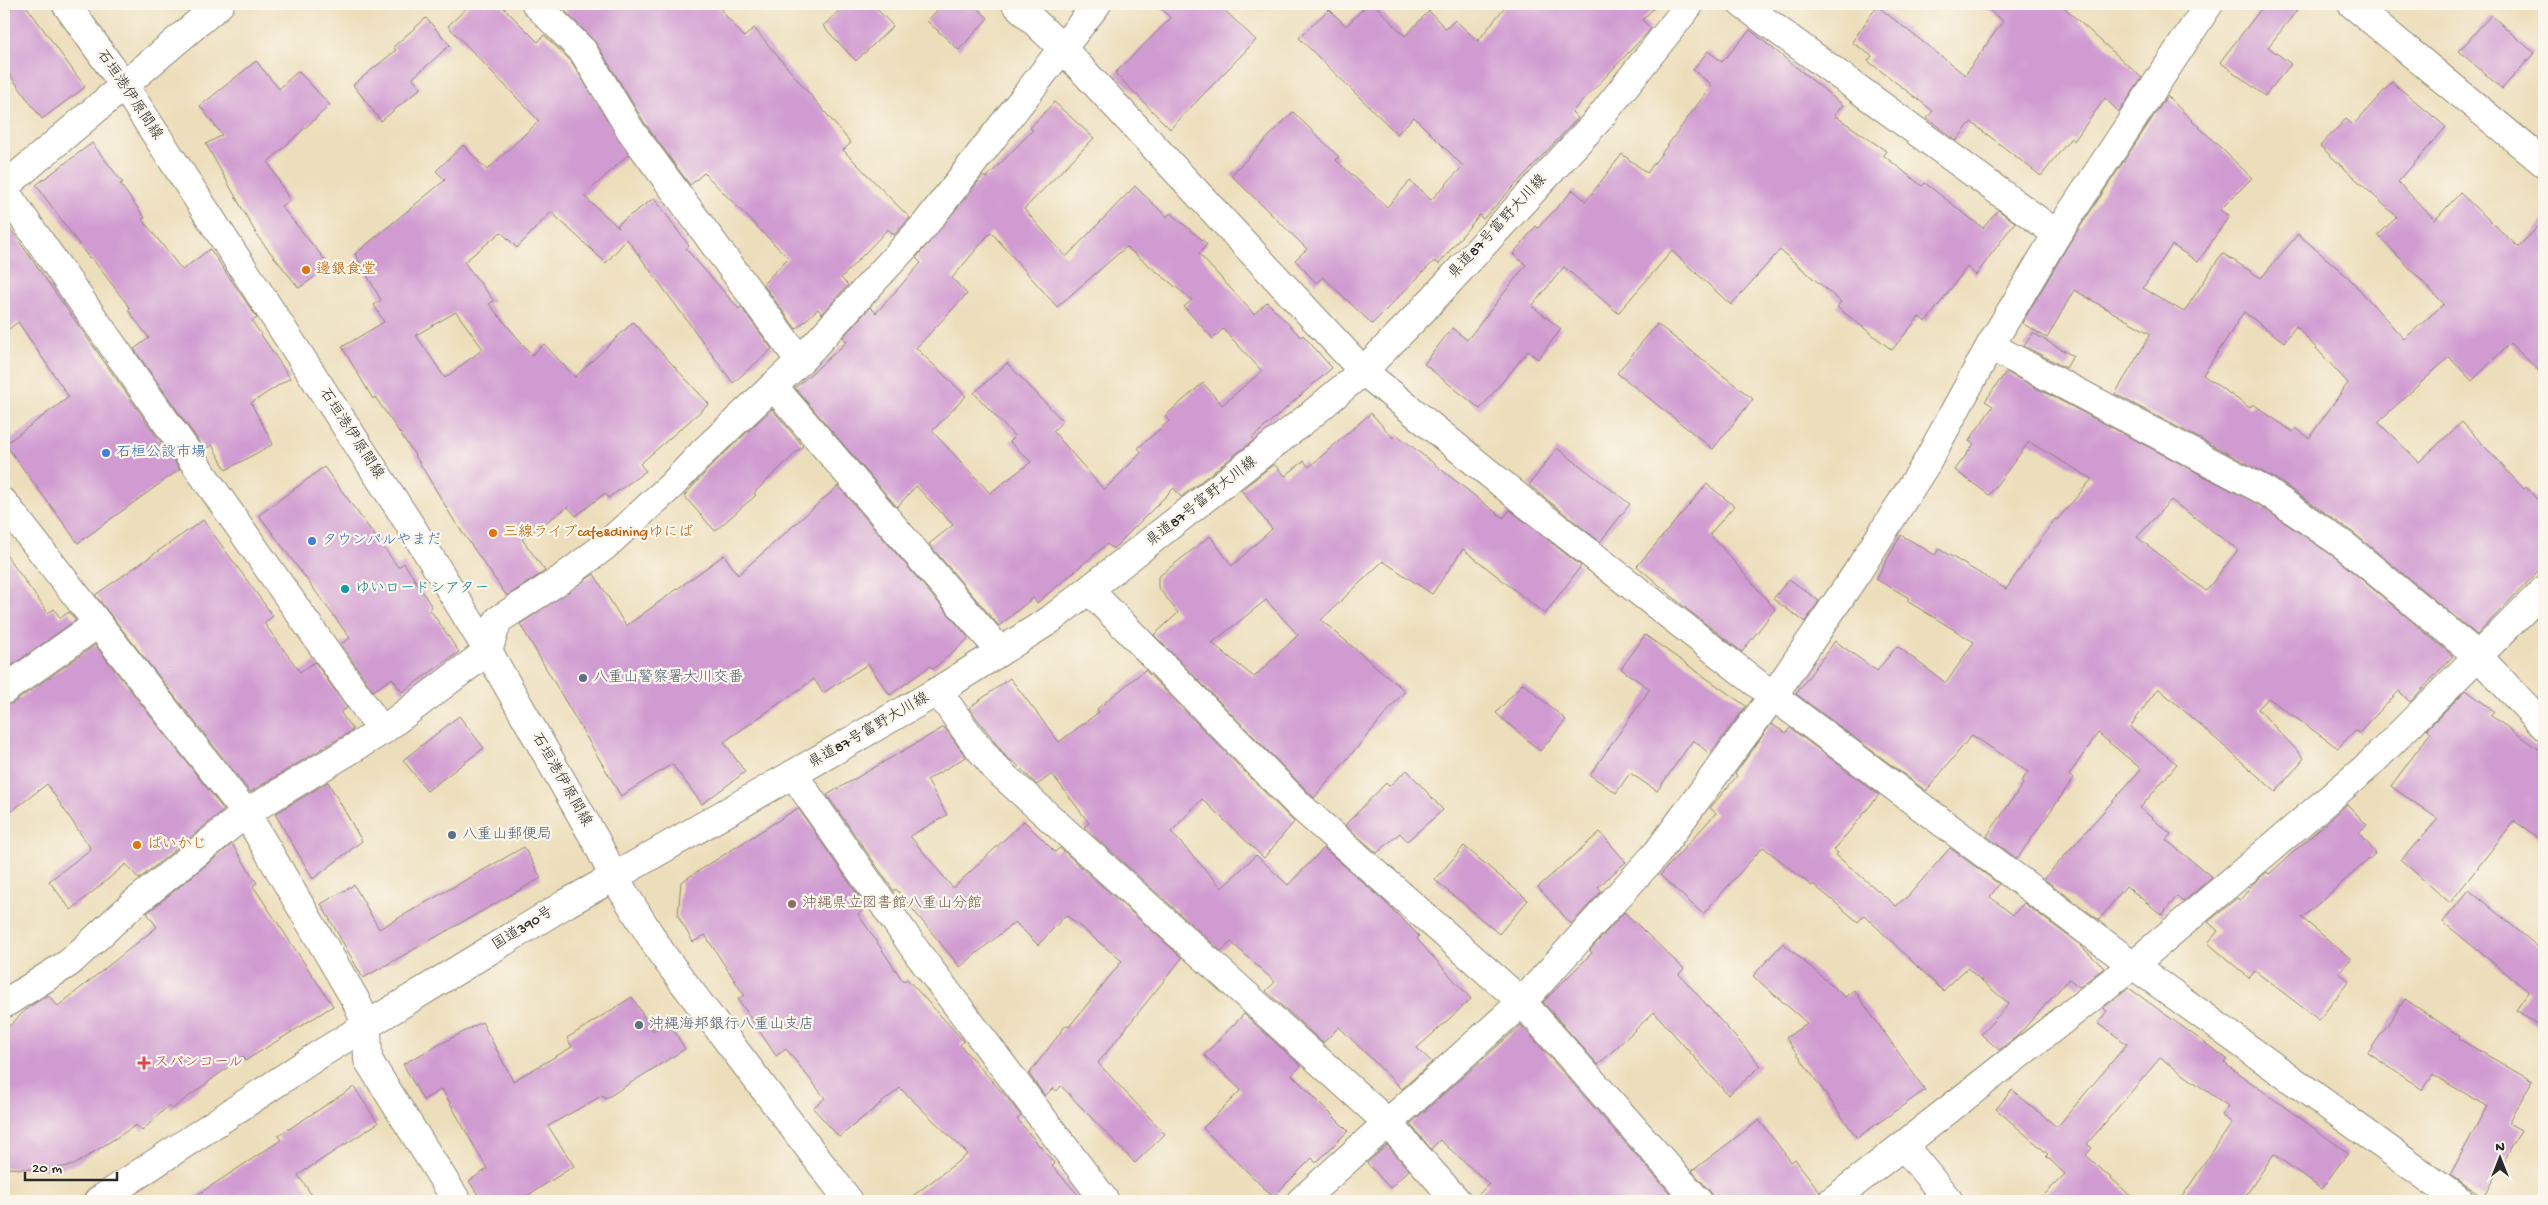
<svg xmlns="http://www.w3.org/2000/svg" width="2548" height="1205" font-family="'Gochi Hand','Klee One',sans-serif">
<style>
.building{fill:#d09bd1;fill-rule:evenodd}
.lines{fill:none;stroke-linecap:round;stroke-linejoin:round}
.pedestrian-casing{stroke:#8c8473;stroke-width:30}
.minor-casing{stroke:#8c8473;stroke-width:30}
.tertiary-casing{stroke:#8c8473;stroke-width:30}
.primary-casing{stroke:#8c8473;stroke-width:30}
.trunk-casing{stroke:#8c8473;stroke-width:30}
.pedestrian{stroke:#fff;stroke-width:28}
.minor{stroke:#fff;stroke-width:28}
.tertiary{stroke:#fff;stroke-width:28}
.primary{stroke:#fff;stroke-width:28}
.trunk{stroke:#fff;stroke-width:28}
.food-dot{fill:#e8710a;stroke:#fbf7ec;stroke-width:2}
.shop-dot{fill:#3f7fe0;stroke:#fbf7ec;stroke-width:2}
.culture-dot{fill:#0f9aa8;stroke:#fbf7ec;stroke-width:2}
.service-dot{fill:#5c6f8a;stroke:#fbf7ec;stroke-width:2}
.education-dot{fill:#8d6e63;stroke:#fbf7ec;stroke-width:2}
.health-dot{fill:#e0444e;stroke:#fbf7ec;stroke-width:2}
.labels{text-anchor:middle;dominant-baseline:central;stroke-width:4.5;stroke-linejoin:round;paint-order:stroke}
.street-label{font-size:15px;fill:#2b2b2b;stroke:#fbf7ec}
.food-label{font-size:15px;fill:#c56008;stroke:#fbf7ec;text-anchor:start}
.shop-label{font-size:15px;fill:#366cbe;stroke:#fbf7ec;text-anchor:start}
.culture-label{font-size:15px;fill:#0d838f;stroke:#fbf7ec;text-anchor:start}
.service-label{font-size:15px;fill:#4e5e75;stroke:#fbf7ec;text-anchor:start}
.education-label{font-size:15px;fill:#785e54;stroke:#fbf7ec;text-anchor:start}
.health-label{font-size:15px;fill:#be3a42;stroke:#fbf7ec;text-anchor:start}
</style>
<rect width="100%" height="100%" fill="#fbf7ec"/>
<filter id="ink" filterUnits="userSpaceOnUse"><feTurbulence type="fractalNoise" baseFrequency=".02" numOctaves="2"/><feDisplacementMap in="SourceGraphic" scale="10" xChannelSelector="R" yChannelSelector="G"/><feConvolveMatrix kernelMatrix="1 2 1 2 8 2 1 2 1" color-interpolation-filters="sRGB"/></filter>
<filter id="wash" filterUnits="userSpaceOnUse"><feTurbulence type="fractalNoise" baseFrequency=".0096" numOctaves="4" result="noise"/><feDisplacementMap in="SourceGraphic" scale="20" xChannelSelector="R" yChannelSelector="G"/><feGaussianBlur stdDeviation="1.12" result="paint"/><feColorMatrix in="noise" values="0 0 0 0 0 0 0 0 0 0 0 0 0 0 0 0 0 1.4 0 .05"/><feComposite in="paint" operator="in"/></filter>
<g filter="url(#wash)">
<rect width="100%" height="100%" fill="#eddebb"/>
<g id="blocks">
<!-- building -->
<path class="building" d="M 4,4 L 25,4 L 85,87 L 42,119 L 4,67 Z
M 471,4 L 500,4 L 538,42 L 544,35 L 571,61 L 629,154 L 584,196 L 619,228 L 617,225 L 654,198 L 689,246 L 686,249 L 739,309 L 741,307 L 772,349 L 733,383 L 627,239 L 606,263 L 551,212 L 517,248 L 501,232 L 464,262 L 494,301 L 489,304 L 532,355 L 544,344 L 575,377 L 633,322 L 709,404 L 640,464 L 646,471 L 608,498 L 605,493 L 576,516 L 568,507 L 522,539 L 545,571 L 507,596 L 455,522 L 413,452 L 375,397 L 373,399 L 342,347 L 384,322 L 374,305 L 381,300 L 355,254 L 445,180 L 436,171 L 463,145 L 487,170 L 539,121 L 448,26 ZM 456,312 L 483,349 L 445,378 L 416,335 Z
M 572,4 L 716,4 L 744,37 L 754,28 L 851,143 L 843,150 L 910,218 L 894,235 L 888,229 L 841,278 L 848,285 L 822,314 L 818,309 L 796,329 L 763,284 L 788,258 L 704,173 L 690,185 L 644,122 L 596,43 L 565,11 Z
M 846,4 L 872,4 L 893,26 L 856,61 L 823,26 Z
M 943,4 L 973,4 L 988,18 L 959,50 L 927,21 Z
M 1157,4 L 1218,4 L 1256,40 L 1170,129 L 1115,73 L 1171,18 Z
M 1368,4 L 1374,4 L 1405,36 L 1429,11 L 1446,29 L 1455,20 L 1478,41 L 1507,4 L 1658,4 L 1642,20 L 1651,28 L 1648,32 L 1572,112 L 1578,118 L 1483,219 L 1479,215 L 1439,264 L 1434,261 L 1372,324 L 1323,277 L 1316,283 L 1295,260 L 1307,249 L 1231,175 L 1293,112 L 1339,157 L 1336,160 L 1387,207 L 1410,181 L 1431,200 L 1463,166 L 1414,117 L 1397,134 L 1299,38 L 1329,9 L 1346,26 Z
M 1981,4 L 2060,4 L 2142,78 L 2119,112 L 2105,98 L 2074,141 L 2071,138 L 2041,176 L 1971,122 L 1956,141 L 1927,118 L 1933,111 L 1868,61 L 1872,56 L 1852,42 L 1877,6 L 1965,75 L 2003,21 Z
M 2265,4 L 2302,4 L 2268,47 L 2291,64 L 2265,96 L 2220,62 Z
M 2491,15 L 2534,53 L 2502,89 L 2459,51 Z
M 426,18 L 450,45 L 413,78 L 421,88 L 381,121 L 353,85 L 396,50 L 393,47 Z
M 1750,30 L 1843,105 L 1834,115 L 1886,151 L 1883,155 L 1922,186 L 1925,183 L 1983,228 L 1998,210 L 2015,222 L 1976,275 L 1967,267 L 1926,322 L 1919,317 L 1892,350 L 1837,307 L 1841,302 L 1780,250 L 1731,305 L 1672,251 L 1618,313 L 1564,267 L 1532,306 L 1561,329 L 1538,359 L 1528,351 L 1480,409 L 1424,364 L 1452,328 L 1467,340 L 1526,265 L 1513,254 L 1536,226 L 1538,228 L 1573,190 L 1586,201 L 1622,154 L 1647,173 L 1712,85 L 1693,70 L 1708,51 L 1722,62 Z
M 256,61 L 279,89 L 298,71 L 330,105 L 268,162 L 290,201 L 281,206 L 330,266 L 299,288 L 258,237 L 206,144 L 222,135 L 200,106 Z
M 2392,82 L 2446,127 L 2398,182 L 2435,220 L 2460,193 L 2518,247 L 2544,221 L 2544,376 L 2510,343 L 2472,381 L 2449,357 L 2378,422 L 2419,462 L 2462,422 L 2524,489 L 2526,487 L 2544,507 L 2544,565 L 2477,635 L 2355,534 L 2276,479 L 2115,394 L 2151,334 L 2074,290 L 2047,338 L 2022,323 L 2070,242 L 2167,96 L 2252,178 L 2220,210 L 2229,216 L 2198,262 L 2172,245 L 2143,288 L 2184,312 L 2222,253 L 2261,278 L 2298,234 L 2349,278 L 2404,339 L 2444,304 L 2378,235 L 2397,217 L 2320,146 L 2346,119 L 2353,125 ZM 2244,312 L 2284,342 L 2296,326 L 2348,383 L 2309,438 L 2296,428 L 2293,432 L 2253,404 L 2250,408 L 2203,375 Z
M 1054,102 L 1094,138 L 1024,209 L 1066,257 L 1135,186 L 1167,217 L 1170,213 L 1207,244 L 1199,254 L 1254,314 L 1267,302 L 1301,337 L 1303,335 L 1332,368 L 1252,438 L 1254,440 L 1181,497 L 1174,488 L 1113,549 L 1107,544 L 1037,603 L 1033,598 L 999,626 L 929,544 L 953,525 L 916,486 L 897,507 L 795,388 L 847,342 L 843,337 L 870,307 L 876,313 L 921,263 L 916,258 L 983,176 L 986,178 L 1033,130 L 1030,128 ZM 991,232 L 1057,307 L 1126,247 L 1192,300 L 1184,307 L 1213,339 L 1223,329 L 1262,371 L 1222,405 L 1203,383 L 1165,416 L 1169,421 L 1138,448 L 1142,452 L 1104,490 L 1053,431 L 1063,421 L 1007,363 L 974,393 L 1015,437 L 1010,442 L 1031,462 L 990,493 L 932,431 L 966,396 L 916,348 L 967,294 L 952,278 Z
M 92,143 L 123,183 L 120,184 L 145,218 L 142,219 L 182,270 L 210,249 L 257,318 L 252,321 L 290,378 L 251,403 L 273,444 L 226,470 L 212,445 L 205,450 L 134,349 L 149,338 L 128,310 L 130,308 L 91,257 L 89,258 L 36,185 Z
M 4,220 L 180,469 L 78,543 L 5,444 L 69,397 L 18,322 L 4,333 Z
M 1657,324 L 1753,399 L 1713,449 L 1617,373 Z
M 2033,333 L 2073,356 L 2066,368 L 2024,346 Z
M 2006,372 L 2259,505 L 2336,558 L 2453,656 L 2410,702 L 2399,691 L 2359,733 L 2355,730 L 2338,748 L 2268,698 L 2258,709 L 2304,758 L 2276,792 L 2158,688 L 2130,727 L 2177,764 L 2140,808 L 2171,834 L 2166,840 L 2212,877 L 2183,902 L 2177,896 L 2162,915 L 2126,886 L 2099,920 L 2044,879 L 2141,769 L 2098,733 L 2069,775 L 2073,779 L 2017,859 L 1987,836 L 2023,784 L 2021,782 L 2028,772 L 1972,735 L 1926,791 L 1796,694 L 1835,641 L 1877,671 L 1897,646 L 1946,683 L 1974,642 L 1907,601 L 1909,598 L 1876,579 L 1901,535 L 1935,555 L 1939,549 L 2006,589 L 2055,519 L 2057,520 L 2092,479 L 2029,442 L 1989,495 L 1955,470 L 1974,444 L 1969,441 L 1993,406 L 1985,401 ZM 2171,500 L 2238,550 L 2206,591 L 2137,537 Z
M 772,409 L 803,446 L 754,493 L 756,495 L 715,531 L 684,496 L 714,463 Z
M 1371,413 L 1393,438 L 1396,434 L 1503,518 L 1510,510 L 1581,566 L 1545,614 L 1463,549 L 1432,594 L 1383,561 L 1321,620 L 1405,691 L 1314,798 L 1154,635 L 1178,613 L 1158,587 L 1158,577 L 1210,536 L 1232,566 L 1272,529 L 1241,490 L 1274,464 L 1285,476 L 1304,461 L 1309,467 ZM 1266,600 L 1298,635 L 1254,677 L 1212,643 Z
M 1557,448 L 1630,504 L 1600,542 L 1529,485 Z
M 324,467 L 398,567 L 404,563 L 432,607 L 429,608 L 459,652 L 402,692 L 392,678 L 373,691 L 341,644 L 350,638 L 259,515 Z
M 1707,484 L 1734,506 L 1710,534 L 1775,609 L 1742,652 L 1688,610 L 1637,566 Z
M 838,486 L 969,638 L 933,669 L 930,666 L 890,695 L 868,664 L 823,693 L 814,679 L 724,742 L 745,772 L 702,804 L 672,764 L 621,796 L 520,624 L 594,574 L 626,626 L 724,555 L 738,575 Z
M 203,520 L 273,616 L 264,623 L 300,672 L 315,662 L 347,708 L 340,712 L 353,730 L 250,792 L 95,595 Z
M 4,552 L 48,613 L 54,609 L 60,618 L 69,612 L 76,620 L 4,671 Z
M 1789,579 L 1819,601 L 1805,622 L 1773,599 Z
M 1645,635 L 1746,706 L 1710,754 L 1693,740 L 1657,791 L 1630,773 L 1616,793 L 1590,775 L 1650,689 L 1621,669 Z
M 95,645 L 224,810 L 139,879 L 126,864 L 71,910 L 49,881 L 91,849 L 47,784 L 4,817 L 4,705 L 13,703 Z
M 1145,670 L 1294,822 L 1264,858 L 1202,799 L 1171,832 L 1222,888 L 1256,855 L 1288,885 L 1324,848 L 1384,901 L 1419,936 L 1417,939 L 1471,999 L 1417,1048 L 1432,1062 L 1402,1089 L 1339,1027 L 1323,1043 L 1266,991 L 1275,982 L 1231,942 L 1221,951 L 1084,827 L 1089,823 L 1052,774 L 1037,785 L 1015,763 L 1007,758 L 969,708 L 1010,678 L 1059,742 L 1099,712 L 1097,709 Z
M 1523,683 L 1566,720 L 1540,751 L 1496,713 Z
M 2466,690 L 2494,711 L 2490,715 L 2544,753 L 2544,841 L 2514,821 L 2450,903 L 2401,860 L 2438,819 L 2391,786 L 2431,732 L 2427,729 Z
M 459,716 L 484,748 L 427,791 L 403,760 Z
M 1771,724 L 1786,733 L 1790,728 L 1879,795 L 1834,850 L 1838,853 L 1836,855 L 1896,906 L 1909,895 L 1950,848 L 1999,884 L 1990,897 L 2013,915 L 2024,903 L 2079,944 L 2104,968 L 2079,987 L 2069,979 L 2017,1036 L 1999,1050 L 1981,1034 L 2009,1004 L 1967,968 L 1943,991 L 1864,915 L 1858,922 L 1813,884 L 1812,886 L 1763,847 L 1703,914 L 1660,875 L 1716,813 L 1710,808 L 1737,776 L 1735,774 Z
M 944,727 L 966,757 L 927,780 L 947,815 L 910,836 L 953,888 L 1024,821 L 1055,852 L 1060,848 L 1182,958 L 1098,1063 L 1165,1134 L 1135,1163 L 1061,1086 L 1057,1091 L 1053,1088 L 1045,1096 L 1029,1074 L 1066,1025 L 1069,1027 L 1122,961 L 1066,915 L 1038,945 L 1015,922 L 960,967 L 896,889 L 894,891 L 827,795 Z
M 1407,770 L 1443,810 L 1407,841 L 1400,833 L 1377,853 L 1345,825 L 1386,783 L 1389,786 Z
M 328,782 L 362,841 L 313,879 L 275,814 Z
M 2347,804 L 2367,825 L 2359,832 L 2376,853 L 2302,918 L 2351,959 L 2339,972 L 2349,981 L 2319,1020 L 2255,971 L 2249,978 L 2208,943 L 2218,931 L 2208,922 L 2237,898 L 2240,900 L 2254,883 L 2267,872 L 2269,874 Z
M 798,808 L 867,908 L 858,914 L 903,981 L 907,979 L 964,1041 L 960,1045 L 1009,1100 L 1021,1116 L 1017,1119 L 1055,1164 L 1052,1166 L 1084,1201 L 906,1201 L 968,1154 L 900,1088 L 839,1137 L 813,1108 L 825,1098 L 786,1049 L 776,1056 L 738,999 L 744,995 L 705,935 L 693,942 L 678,916 L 681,882 Z
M 1600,832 L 1626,862 L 1598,887 L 1602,891 L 1571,924 L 1538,887 Z
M 232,844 L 257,883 L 253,886 L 333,1006 L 245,1061 L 243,1056 L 172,1109 L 169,1105 L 142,1131 L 136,1125 L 74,1165 L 46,1170 L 4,1168 L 4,1031 L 29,1007 L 48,995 L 58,1006 L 157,927 L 147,913 Z
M 1464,846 L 1528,900 L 1499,934 L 1435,880 Z
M 524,847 L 541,878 L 363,978 L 321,904 L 354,885 L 379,929 Z
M 2469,890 L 2544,952 L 2544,1029 L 2516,1010 L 2529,992 L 2443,922 Z
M 1624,912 L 1684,969 L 1679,974 L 1761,1066 L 1728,1095 L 1654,1012 L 1598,1065 L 1543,1002 L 1592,953 L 1590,950 Z
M 1783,943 L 1845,997 L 1854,990 L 1925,1090 L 1857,1138 L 1786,1038 L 1807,1023 L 1753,976 Z
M 2129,988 L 2227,1059 L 2224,1063 L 2348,1153 L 2321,1189 L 2274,1154 L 2242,1201 L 2179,1201 L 2232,1123 L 2221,1115 L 2228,1106 L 2160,1058 L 2087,1144 L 2092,1148 L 2086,1155 L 2136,1201 L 2038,1201 L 2065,1174 L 2046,1156 L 2048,1154 L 1996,1109 L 2012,1090 L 2057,1127 L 2127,1044 L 2098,1023 L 2107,1011 L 2103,1008 Z
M 632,997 L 653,1031 L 668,1021 L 685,1049 L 605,1099 L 603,1095 L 548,1126 L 574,1166 L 519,1201 L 482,1201 L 469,1181 L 487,1169 L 442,1089 L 423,1100 L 403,1064 L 482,1022 L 513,1081 L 572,1047 L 567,1038 Z
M 2405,999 L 2460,1036 L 2459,1039 L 2532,1081 L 2508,1123 L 2521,1130 L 2484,1198 L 2450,1175 L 2487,1106 L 2433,1075 L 2423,1090 L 2368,1053 Z
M 1244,1014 L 1301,1066 L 1292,1075 L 1348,1131 L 1316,1163 L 1312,1158 L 1273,1197 L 1203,1128 L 1241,1090 L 1204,1055 Z
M 1521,1025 L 1677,1201 L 1472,1201 L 1489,1184 L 1440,1140 L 1431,1149 L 1410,1124 Z
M 354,1087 L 378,1123 L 298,1175 L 316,1201 L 188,1201 L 281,1140 L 278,1136 Z
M 1759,1120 L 1791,1162 L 1795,1159 L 1820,1192 L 1817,1201 L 1713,1201 L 1710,1191 L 1692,1171 Z
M 1387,1145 L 1409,1170 L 1390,1188 L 1367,1163 Z"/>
</g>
</g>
<g filter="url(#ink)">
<use href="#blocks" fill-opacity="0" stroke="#8c8473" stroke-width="1"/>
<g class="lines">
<defs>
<path id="pedestrian" d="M 4,190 L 382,731
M 4,503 L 246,813"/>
<path id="minor" d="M 536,4 L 583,51 L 631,131 L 800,361
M 1016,4 L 1062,48 L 1363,371 L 1528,505 L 1773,696 L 2133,965 L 2460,1201
M 1742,4 L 2057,234
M 4,187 L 220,4
M 1990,346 L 2267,492 L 2345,546 L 2478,656 L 2544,726
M 773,386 L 1000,651
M 1089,590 L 1301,807 L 1522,1002 L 1698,1201
M 4,690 L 97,624
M 938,691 L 971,738 L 996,769 L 1388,1123 L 1457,1201
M 793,774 L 919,955 L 1105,1201
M 246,813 L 356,1001 L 367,1026 L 368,1060 L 457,1201
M 4,1004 L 69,963 L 132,905 L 246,813 L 382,731 L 488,651 L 498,620 L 560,580 L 605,546 L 672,485 L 703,452 L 800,361 L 924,226 L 1097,4
M 1903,1145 L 1949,1201
M 1301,1201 L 1522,1002 L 1657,853 L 1773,696 L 1856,574 L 1926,464 L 1990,346 L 2057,234 L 2209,4
M 1832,1201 L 2133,965 L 2369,765 L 2544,590"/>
<path id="tertiary" d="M 2352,4 L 2544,163"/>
<path id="primary" d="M 66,4 L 123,84 L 414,531 L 488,651 L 596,841 L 614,877 L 938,691 L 1050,620 L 1311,415 L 1363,371 L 1421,312 L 1598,120 L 1690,4"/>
<path id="trunk" d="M 98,1201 L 320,1054 L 567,903 L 614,877 L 662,954 L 849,1201"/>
</defs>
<!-- pedestrian casing -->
<use href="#pedestrian" class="pedestrian-casing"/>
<!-- minor casing -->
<use href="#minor" class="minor-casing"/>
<!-- tertiary casing -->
<use href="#tertiary" class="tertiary-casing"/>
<!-- primary casing -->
<use href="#primary" class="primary-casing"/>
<!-- trunk casing -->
<use href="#trunk" class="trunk-casing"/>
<!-- pedestrian -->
<use href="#pedestrian" class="pedestrian"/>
<!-- minor -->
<use href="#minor" class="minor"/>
<!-- tertiary -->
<use href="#tertiary" class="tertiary"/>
<!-- primary -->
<use href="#primary" class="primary"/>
<!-- trunk -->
<use href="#trunk" class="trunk"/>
</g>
</g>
<!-- markers -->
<g class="food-dot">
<circle cx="306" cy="270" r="5"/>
<circle cx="493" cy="533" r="5"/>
<circle cx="137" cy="845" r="5"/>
</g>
<g class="shop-dot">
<circle cx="106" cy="453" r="5"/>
<circle cx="312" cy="541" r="5"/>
</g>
<circle class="culture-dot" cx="345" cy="589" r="5"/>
<g class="service-dot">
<circle cx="583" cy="678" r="5"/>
<circle cx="452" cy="835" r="5"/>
<circle cx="639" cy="1025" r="5"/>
</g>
<circle class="education-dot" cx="792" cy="904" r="5"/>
<path class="health-dot" d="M141.5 1055.5h5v5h5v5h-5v5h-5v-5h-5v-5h5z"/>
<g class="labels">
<!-- street labels -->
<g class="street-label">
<text transform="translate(129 95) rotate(56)">石垣港伊原間線</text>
<text transform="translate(1498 227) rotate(-47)">県道87号富野大川線</text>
<text transform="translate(351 434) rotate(57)">石垣港伊原間線</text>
<text transform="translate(1202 502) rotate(-38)">県道87号富野大川線</text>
<text transform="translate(869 731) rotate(-30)">県道87号富野大川線</text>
<text transform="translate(561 780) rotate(60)">石垣港伊原間線</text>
<text transform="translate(523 929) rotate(-32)">国道390号</text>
</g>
<!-- food labels -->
<g class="food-label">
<text x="316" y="270">邊銀食堂</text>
<text x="503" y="533">三線ライブcafe&amp;diningゆにば</text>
<text x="147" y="845">ぱいかじ</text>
</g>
<!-- shop labels -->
<g class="shop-label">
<text x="116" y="453">石桓公設市場</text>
<text x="322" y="541">タウンパルやまだ</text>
</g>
<!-- culture labels -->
<g class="culture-label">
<text x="355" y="589">ゆいロードシアター</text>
</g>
<!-- service labels -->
<g class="service-label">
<text x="593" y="678">八重山警察署大川交番</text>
<text x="462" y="835">八重山郵便局</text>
<text x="649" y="1025">沖縄海邦銀行八重山支店</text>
</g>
<!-- education labels -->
<g class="education-label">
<text x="802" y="904">沖縄県立図書館八重山分館</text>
</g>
<!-- health labels -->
<g class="health-label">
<text x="154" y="1063">スパンコール</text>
</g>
</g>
<!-- margin -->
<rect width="2548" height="1205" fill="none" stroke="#fbf7ec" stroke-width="20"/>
<!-- north arrow -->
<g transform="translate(2500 1158)" stroke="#fbf7ec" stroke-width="4" paint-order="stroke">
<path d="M0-4L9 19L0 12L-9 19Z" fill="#2b2b2b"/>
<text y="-8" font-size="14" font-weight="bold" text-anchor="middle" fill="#2b2b2b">N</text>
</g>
<!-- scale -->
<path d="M25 1172v8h92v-8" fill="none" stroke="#2b2b2b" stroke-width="2.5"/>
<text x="32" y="1172" font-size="15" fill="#2b2b2b" stroke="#fbf7ec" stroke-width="4" paint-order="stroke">20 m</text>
</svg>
